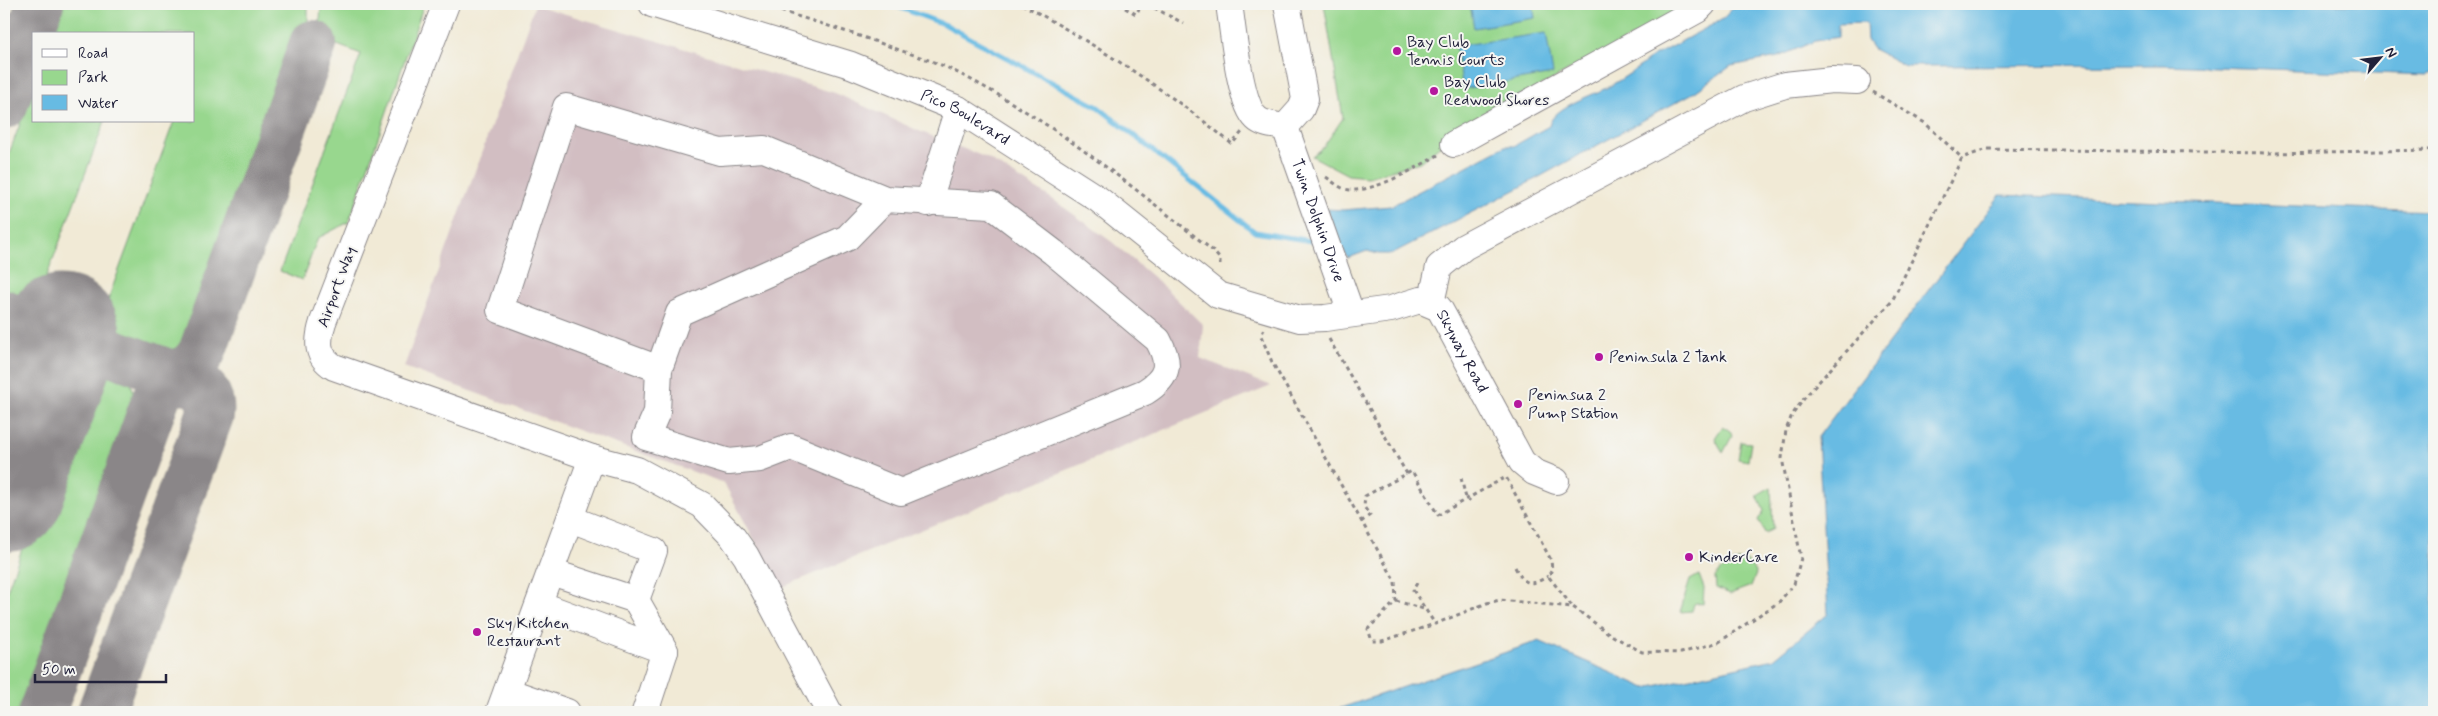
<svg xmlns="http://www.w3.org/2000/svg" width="2438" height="716" font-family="Mynerve,sans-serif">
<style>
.industrial{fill:#d2bec2}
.green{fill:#98d78e;stroke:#5d7c64}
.water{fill:#67bbe3;stroke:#446e8f}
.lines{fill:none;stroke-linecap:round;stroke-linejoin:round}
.stream{stroke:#67bbe3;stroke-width:5}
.taxiway{stroke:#8a8688;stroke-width:48}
.runway{stroke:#8a8688;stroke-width:119}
.minor-casing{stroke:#8a8688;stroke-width:28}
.path{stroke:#8a8688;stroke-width:3;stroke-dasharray:4 4;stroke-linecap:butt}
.minor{stroke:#fff;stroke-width:26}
.poi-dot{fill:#b5179e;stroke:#f6f6f2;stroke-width:2}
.labels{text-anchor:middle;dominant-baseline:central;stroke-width:4;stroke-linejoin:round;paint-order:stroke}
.poi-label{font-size:16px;fill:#22223b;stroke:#f6f6f2;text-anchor:start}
.street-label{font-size:16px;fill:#22223b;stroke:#f6f6f2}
</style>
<rect width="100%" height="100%" fill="#f6f6f2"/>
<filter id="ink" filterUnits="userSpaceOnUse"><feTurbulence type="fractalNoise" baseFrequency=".02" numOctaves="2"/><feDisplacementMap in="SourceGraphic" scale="10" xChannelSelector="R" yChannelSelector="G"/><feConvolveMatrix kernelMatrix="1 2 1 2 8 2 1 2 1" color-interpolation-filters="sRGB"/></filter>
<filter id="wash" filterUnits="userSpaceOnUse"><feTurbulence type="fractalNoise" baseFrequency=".0096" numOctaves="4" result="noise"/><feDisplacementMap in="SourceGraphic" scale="20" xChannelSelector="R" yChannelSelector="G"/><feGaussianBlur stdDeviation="1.12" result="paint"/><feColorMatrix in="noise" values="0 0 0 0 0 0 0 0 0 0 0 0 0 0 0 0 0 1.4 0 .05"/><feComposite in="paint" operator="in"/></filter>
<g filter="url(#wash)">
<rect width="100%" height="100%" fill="#f1ead6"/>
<!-- industrial -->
<path class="industrial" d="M 535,5 L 835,93 L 919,131 L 987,158 L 1051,198 L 1112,242 L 1160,283 L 1203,325 L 1200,358 L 1271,386 L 780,588 L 724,483 L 404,367 Z"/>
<!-- green -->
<path class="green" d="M 64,4 L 308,4 L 308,29 L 193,332 C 172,369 127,343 96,332 L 174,121 L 194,121 L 194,34 L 53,34 Z
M 321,4 L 424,4 L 349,222 L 318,238 L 302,280 L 280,271 L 361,54 L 319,38 Z
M 1324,4 L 1693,4 L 1460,129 L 1420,162 L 1368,177 L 1348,175 L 1312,156 L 1324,146 L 1343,118 Z
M 34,86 L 34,121 L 105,121 L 34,310 L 4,300 L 4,167 Z
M 4,329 C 21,349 12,367 4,389 Z
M 96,370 L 131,383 L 136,400 L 25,702 L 19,712 L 4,712 L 4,599 L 85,374 L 89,371 Z
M 1723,426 L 1731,432 L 1732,436 L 1723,453 L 1715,438 Z
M 1741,442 L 1751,443 L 1748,461 L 1738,459 Z
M 1771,487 L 1773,529 L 1765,533 L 1758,520 L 1764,511 L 1757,495 Z
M 1745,560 L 1751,565 L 1756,574 L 1751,586 L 1730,594 L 1716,588 L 1715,577 C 1724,567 1731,561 1745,560 Z
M 1699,575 L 1704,588 L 1703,604 L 1697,603 L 1694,604 L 1692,611 L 1680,612 L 1690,580 Z"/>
<!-- water -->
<path class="water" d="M 1470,4 L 1533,4 L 1535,18 L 1474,28 Z
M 1736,4 L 2434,4 L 2434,72 L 2427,75 L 2164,65 L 1905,66 L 1873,49 L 1867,40 L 1866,23 L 1838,24 L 1838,37 L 1815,41 L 1778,57 L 1731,66 L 1695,92 L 1519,188 L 1391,254 L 1378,254 L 1367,251 L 1348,258 L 1340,246 L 1327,209 L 1343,210 L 1391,206 L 1505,146 L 1514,146 L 1549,126 C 1553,106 1593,96 1610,86 C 1625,77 1639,68 1652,57 L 1723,19 Z
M 1546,33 L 1553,74 L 1463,89 L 1456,46 Z
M 2000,195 L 2434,211 L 2434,712 L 1329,712 L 1539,641 L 1646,688 L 1774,659 L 1828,614 L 1818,437 Z"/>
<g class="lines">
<!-- stream -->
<path class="stream" d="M 890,4 L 946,25 L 1098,107 L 1255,232 L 1318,242"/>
<!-- taxiway -->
<path class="taxiway" d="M 4,105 L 40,4
M 4,313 L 194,382 C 207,389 212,401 210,415 L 101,712
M 166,373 C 183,374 193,367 202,352 L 313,44
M 42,712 L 158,393 C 165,380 181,379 194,382"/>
<!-- runway -->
<path class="runway" d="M 4,493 L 61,334"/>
</g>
</g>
<g filter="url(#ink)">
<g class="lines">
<defs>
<g id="minor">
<path d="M 446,4 L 323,322 C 317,341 316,356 334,367 L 592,458 L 637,470 L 702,505 L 732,536 L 746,556 L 829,712"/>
<path id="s1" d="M 652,4 L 851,65 L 958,109 L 1098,199 L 1218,295 L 1300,319 L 1325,318 L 1391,309 L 1420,300 L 1439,308 L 1444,317 L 1522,462 L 1534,472 L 1556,481"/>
<path d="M 1229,4 C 1233,28 1239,102 1256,118 C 1263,125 1275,125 1285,127 L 1301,109 L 1305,99 L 1287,4"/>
<path id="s2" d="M 1285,127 L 1351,313"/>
<path d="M 1454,144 L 1697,10 L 1703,4"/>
<path d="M 928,203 L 958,109"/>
<path d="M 1431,303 L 1439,267 L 1464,247 L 1744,98 L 1785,85 L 1832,80 L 1857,81"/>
<path d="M 659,369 L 657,412 L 646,437 L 729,462 L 760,459 L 791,447 L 901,492 L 1145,392 C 1169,377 1171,364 1158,340 L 1053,252 L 991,205 L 885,199 L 764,149 L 720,152 L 566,107 L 500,310 L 659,369 L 679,313 L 847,238 L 885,199"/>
<path d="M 551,572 L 636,600 L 654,551 L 571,519"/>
<path d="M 636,600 L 665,651"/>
<path d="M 539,604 L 665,651 L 645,712"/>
<path d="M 507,691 L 567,712"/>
<path d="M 499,712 L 592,458"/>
</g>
</defs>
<!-- minor casing -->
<use href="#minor" class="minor-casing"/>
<!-- path -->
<path class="path" d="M 758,4 C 806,19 854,33 902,51 C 917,56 933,61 948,68 C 1046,116 1127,182 1212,250 L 1220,259 L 1220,269
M 1022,4 C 1096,45 1167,90 1232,144 L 1242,132
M 1118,4 L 1136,14 L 1142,4
M 1147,4 L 1183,23
M 1873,92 L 1925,123 L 1962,158
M 1326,177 C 1332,181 1338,187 1345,189 C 1369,196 1418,167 1438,155
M 1264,329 L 1261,336 L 1272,362 L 1395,581 L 1396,601 L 1368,629 L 1372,641 L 1382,641 L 1435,624 L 1487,603 L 1500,600 L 1573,607 L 1611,635 L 1642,652 L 1681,653 L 1719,642 L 1779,602 L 1794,584 L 1801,558 L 1782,458 L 1786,430 L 1792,415 L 1806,396 L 1892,301 L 1962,158 L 1987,149 L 2270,153 L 2434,150
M 1329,339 L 1407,474
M 1461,478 L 1466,498 L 1470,502
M 1361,522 L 1370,515 L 1364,507 L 1365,496 L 1412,471 L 1438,515 L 1506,477 L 1551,560 L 1552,570 L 1548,576 L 1573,607
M 1515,567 C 1524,585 1531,587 1548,576
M 1417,583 L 1413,590 L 1435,624
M 1396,601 L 1424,609"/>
<!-- minor -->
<use href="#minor" class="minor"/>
</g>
</g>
<!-- markers -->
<g class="poi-dot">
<circle cx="1397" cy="51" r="5"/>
<circle cx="1434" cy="91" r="5"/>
<circle cx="1599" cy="357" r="5"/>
<circle cx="1518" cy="404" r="5"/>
<circle cx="1689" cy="557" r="5"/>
<circle cx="477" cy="632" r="5"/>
</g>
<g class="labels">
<!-- poi labels -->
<g class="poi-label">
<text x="1407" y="42">Bay Club<tspan x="1407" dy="18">Tennis Courts</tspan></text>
<text x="1444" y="82">Bay Club<tspan x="1444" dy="18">Redwood Shores</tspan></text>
<text x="1609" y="357">Peninsula 2 Tank</text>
<text x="1528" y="395">Peninsua 2<tspan x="1528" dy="18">Pump Station</tspan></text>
<text x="1699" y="557">KinderCare</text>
<text x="487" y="623">Sky Kitchen<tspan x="487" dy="18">Restaurant</tspan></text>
</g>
<!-- street labels -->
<g class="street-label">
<text stroke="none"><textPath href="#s1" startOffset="334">Pico Boulevard</textPath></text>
<text stroke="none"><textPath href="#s2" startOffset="99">Twin Dolphin Drive</textPath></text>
<text transform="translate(337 287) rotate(-70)">Airport Way</text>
<text stroke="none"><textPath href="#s1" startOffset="921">Skyway Road</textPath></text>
</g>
</g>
<!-- margin -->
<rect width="2438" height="716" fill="none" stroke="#f6f6f2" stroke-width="20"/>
<!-- legend -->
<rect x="32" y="32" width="162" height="90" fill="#f6f6f2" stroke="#a1a1a9"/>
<rect x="42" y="49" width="25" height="8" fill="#ffffff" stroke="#a1a1a9"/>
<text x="78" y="58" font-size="15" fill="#22223b">Road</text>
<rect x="42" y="70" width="25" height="15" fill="#98d78e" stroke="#a1a1a9"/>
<text x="78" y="82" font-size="15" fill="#22223b">Park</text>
<rect x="42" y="95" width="25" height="15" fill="#67bbe3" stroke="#a1a1a9"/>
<text x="78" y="108" font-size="15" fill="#22223b">Water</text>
<!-- north arrow -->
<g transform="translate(2380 58) rotate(62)" stroke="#f6f6f2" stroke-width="4" paint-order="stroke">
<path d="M0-4L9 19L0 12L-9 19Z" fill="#22223b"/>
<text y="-8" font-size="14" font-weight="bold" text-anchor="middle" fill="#22223b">N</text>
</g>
<!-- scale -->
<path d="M35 674v8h131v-8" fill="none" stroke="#22223b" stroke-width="2.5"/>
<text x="42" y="674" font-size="15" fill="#22223b" stroke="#f6f6f2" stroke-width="4" paint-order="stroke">50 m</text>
</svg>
